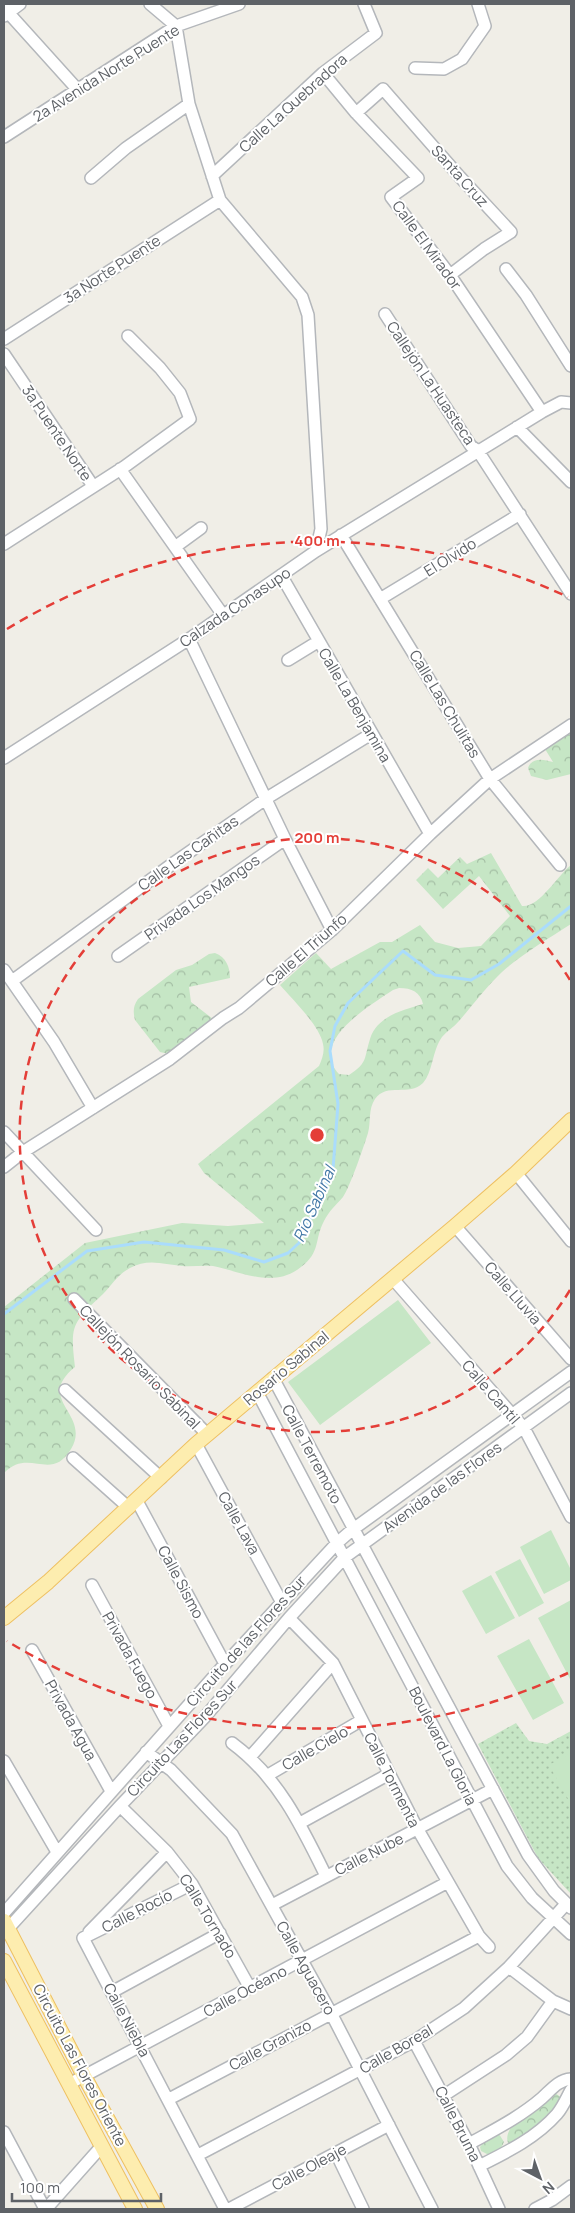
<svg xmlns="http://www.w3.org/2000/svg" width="575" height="2213" font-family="Manrope,sans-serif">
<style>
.grass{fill:url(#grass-dots)}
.forest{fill:url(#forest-crowns);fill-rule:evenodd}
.pitch{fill:#c6e6c5}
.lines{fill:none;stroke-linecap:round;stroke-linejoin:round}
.stream{stroke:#aadcfc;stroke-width:3}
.minor-casing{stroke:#b4b7bb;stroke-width:14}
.major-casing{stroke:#eec062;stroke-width:16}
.minor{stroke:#fff;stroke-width:11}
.major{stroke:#fdedaf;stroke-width:14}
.ring{fill:none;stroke:#e43e38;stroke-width:2.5;stroke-dasharray:9 6}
.labels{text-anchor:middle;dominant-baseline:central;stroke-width:4;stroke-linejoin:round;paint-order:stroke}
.street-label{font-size:15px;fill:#5e6267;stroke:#fff}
.water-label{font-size:16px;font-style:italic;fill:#4378a7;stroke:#fff}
.centre{fill:#e43e38;stroke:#fff;stroke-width:2.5}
.ring-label{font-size:15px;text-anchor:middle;font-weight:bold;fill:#e43e38;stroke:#fff;stroke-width:4;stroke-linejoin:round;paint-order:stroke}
</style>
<defs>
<pattern id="grass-dots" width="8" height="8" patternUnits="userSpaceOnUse" patternTransform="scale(1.25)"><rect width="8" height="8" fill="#c6e6c5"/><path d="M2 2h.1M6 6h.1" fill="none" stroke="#a4bea4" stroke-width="1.8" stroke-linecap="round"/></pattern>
<pattern id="forest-crowns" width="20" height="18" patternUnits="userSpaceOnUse" patternTransform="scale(1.25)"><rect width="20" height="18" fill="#c6e6c5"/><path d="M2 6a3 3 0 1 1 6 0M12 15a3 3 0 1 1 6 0" fill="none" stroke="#a4bea4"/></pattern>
</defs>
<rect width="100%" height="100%" fill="#f0eee7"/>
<!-- grass -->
<path class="grass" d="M 516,1723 L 529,1741 L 547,1744 L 571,1731 L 571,1894 L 538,1858 L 478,1744 Z"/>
<!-- forest -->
<path class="forest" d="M 571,732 L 571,774 L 547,780 L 531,776 L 528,768 C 532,757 543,759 553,762 L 545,749 Z
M 491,853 L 522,906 C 539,908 557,876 571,865 L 571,924 C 548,939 522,954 502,972 C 486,987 473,1005 459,1021 C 454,1027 447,1031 442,1037 C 432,1051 433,1072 423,1083 C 409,1097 387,1082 375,1099 C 368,1109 371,1122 368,1133 C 364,1146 350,1187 343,1197 C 336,1205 329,1211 324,1221 C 314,1240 321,1252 301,1267 C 274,1289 242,1272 213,1266 C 203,1265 192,1267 182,1266 C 164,1264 147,1258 130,1268 C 118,1274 112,1285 103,1294 C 72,1323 70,1325 75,1367 C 34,1400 92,1414 71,1449 C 51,1483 29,1447 4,1473 L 4,1307 L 85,1243 L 182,1223 L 228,1226 L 264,1223 L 204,1173 L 198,1164 L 319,1066 C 322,1059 325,1052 323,1044 C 320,1026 292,999 280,985 L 316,953 L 331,969 L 380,942 L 392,942 L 420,925 L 435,942 L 458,948 L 481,946 L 510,916 L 479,876 L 443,909 L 416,880 L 428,868 L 438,878 L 460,857 L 467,864 ZM 399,988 C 412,988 420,992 423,1004 C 403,1010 377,1016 370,1039 C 364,1058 368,1063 349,1075 L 339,1074 C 308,1041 371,1005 393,990 Z
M 215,953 C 226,957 230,967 230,978 L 189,987 L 191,1002 L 213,1019 L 169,1054 L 160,1052 L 135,1020 C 133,1012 133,1006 138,999 L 176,970 L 192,965 L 209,954 Z
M 555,2093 L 562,2098 L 544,2122 L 511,2144 L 508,2143 C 501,2124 542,2102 555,2093 Z
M 499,2134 L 504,2142 L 501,2148 L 489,2155 L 481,2151 L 480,2147 L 486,2140 Z"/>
<!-- pitch -->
<path class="pitch" d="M 398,1300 L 431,1343 L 320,1425 L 288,1382 Z
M 551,1530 L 571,1570 L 571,1580 L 544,1594 L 520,1547 Z
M 520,1559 L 544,1603 L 519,1617 L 495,1572 Z
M 491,1575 L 515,1618 L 486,1634 L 462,1591 Z
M 571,1600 L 571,1681 L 538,1618 Z
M 529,1639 L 564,1703 L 533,1720 L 497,1656 Z
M 571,1753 L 571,1804 L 549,1765 Z"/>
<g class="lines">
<!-- stream -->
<path class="stream" d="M 4,1314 L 87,1251 L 144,1242 L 224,1250 L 264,1262 L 288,1253 L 299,1243 L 333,1169 L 338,1104 L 330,1051 L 335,1026 L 348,1003 L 403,951 L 435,975 L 471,980 L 499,964 L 571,906"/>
<defs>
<path id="minor" d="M 150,4 L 176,26 L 189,104 L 220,200 L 302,297 L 308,315 L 321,529 L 316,551
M 4,8 L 78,90
M 4,16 L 20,4
M 415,68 L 444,69 L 462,59 L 485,26 L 478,4
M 323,73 L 356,113 L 418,178 L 391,197 L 450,275 L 542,412
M 356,113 L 383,89 L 460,177 L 511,232 L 484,249 L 450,275
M 4,137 L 176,26 L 239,4
M 212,176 L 323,73 L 376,33 L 364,4
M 91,178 L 126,148 L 189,104
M 506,269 L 526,295 L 571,366
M 385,314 L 471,446 L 478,451 L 571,594
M 4,339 L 220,200
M 4,354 L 93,486
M 517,427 L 571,482
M 120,469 L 223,615
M 341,535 L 490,779 L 560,865
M 4,544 L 124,467 L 190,419 L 180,393 L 160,368 L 128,336
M 175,547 L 201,528
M 281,575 L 430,834
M 380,599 L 520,514
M 189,639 L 285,839 L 332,930
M 288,660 L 319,641
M 4,758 L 189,639 L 316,551 L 542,412 L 561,402 L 571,403
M 118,956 L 285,839
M 4,970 L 54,1042 L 93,1108
M 12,981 L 175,862 L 267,798 L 371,734
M 4,1132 L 96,1230
M 4,1167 L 23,1152 L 170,1059 L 223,1018 L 239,1008 L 332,930 L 430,834 L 490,779 L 571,725
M 516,1173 L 571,1241
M 455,1226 L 571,1359
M 393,1279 L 524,1428 L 571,1517
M 74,1299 L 207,1434
M 273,1378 L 528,1855 L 554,1891 L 571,1908
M 65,1390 L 161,1478
M 257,1392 L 507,1866 L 532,1898 L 571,1934
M 196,1444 L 281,1601
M 73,1458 L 129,1508
M 137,1501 L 225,1664
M 92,1585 L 169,1726
M 289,1618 L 333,1663 L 417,1828 L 479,1936 L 489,1947
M 32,1650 L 111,1791
M 232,1743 C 278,1777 301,1825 326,1876
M 146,1752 L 171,1770 L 232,1834 L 331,2013 L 432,2209
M 250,1757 L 333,1663
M 4,1761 L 57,1852
M 268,1775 L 362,1720
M 120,1806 L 167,1852 L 192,1884 L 250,1988
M 300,1823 L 389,1774
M 272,1905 L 493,1789
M 4,1913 L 225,1664 L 337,1543 L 352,1530 L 571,1372
M 89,1932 L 167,1852
M 4,1933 L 120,1806 L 204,1718 L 289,1618 L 345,1557 L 571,1393
M 83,1938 L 225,2209
M 83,1938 L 192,1884
M 509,1967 L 553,2001 L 571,2009
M 112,1992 L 220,1933
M 414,2041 L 469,2144 L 499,2209
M 69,2084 L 448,1882
M 443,2096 L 506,2055 L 527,2037 L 553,2001
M 169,2099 L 479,1936
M 4,2132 L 45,2209
M 469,2144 C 494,2130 520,2117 542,2098 C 551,2090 558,2080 571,2079
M 336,2153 L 363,2209
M 198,2155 L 414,2041 L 464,2008 L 509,1967 L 566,1904
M 479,2166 C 507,2152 536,2138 557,2114 C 563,2107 567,2097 571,2090
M 46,2209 L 101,2147
M 229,2209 L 389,2125
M 535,2209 L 552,2200 L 571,2186"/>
<path id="major" d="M 4,1618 L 48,1582 L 196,1444 L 455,1226 L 516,1173 L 571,1120
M 4,1921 L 84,2076 L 157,2209
M 4,1961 L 135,2209"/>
</defs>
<!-- minor casing -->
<use href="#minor" class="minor-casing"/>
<!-- major casing -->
<use href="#major" class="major-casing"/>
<!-- minor -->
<use href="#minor" class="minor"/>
<!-- major -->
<use href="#major" class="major"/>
</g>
<!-- distance rings -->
<g class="ring">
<path d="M570 1290A297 297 0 1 1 570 980"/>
<path d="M568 1673A594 594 0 0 1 7 1641M7 629A594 594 0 0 1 568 597"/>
</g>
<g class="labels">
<!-- street labels -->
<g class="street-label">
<text transform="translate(106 73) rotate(-32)">2a Avenida Norte Puente</text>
<text transform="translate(293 103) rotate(-42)">Calle La Quebradora</text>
<text transform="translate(460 176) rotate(48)">Santa Cruz</text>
<text transform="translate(427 245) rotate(54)">Calle El Mirador</text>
<text transform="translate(112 269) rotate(-33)">3a Norte Puente</text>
<text transform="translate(431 383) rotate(56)">Callejón La Huasteca</text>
<text transform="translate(57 433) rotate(56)">3a Puente Norte</text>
<text transform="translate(450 557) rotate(-32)">El Olvido</text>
<text transform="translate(235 607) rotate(-34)">Calzada Conasupo</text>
<text transform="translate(445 704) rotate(59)">Calle Las Chulitas</text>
<text transform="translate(355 705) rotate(60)">Calle La Benjamina</text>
<text transform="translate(188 853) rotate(-35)">Calle Las Cañitas</text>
<text transform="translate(202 897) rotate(-35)">Privada Los Mangos</text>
<text transform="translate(306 950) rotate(-41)">Calle El Triunfo</text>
<text transform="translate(513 1293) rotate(49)">Calle Lluvia</text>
<text transform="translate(140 1367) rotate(46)">Callejón Rosario Sabinal</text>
<text transform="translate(286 1368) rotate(-40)">Rosario Sabinal</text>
<text transform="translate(491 1392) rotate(49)">Calle Cantil</text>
<text transform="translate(312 1454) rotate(62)">Calle Terremoto</text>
<text transform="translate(442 1487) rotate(-36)">Avenida de las Flores</text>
<text transform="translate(239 1523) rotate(61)">Calle Lava</text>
<text transform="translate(181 1582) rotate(62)">Calle Sismo</text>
<text transform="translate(246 1641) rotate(-48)">Circuito de las Flores Sur</text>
<text transform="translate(130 1655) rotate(61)">Privada Fuego</text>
<text transform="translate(71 1720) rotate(61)">Privada Agua</text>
<text transform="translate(182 1738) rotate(-47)">Circuito Las Flores Sur</text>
<text transform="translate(443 1746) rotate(63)">Boulevard La Gloria</text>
<text transform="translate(315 1748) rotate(-30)">Calle Cielo</text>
<text transform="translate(392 1780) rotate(63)">Calle Tormenta</text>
<text transform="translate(369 1854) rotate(-27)">Calle Nube</text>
<text transform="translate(137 1911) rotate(-27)">Calle Rocío</text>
<text transform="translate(208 1916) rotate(59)">Calle Tornado</text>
<text transform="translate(306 1968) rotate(61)">Calle Aguacero</text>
<text transform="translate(245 1991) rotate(-28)">Calle Océano</text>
<text transform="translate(127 2020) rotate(62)">Calle Niebla</text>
<text transform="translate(270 2045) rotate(-28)">Calle Granizo</text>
<text transform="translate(396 2049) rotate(-30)">Calle Boreal</text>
<text transform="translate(80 2065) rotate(62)">Circuito Las Flores Oriente</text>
<text transform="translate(458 2124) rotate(63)">Calle Bruma</text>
<text transform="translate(309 2167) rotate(-28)">Calle Oleaje</text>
</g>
<!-- water labels -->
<g class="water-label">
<text transform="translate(314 1204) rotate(-66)">Río Sabinal</text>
</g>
</g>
<circle cx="317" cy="1135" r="8" class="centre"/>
<g class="ring-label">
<text x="317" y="546">400 m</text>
<text x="317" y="843">200 m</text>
</g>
<!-- border -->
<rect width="575" height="2213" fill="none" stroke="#5e6267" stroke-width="10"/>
<!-- north arrow -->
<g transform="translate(540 2178) rotate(139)" stroke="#ffffff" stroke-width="4" paint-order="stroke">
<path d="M0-4L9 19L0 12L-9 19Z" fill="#5e6267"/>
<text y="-8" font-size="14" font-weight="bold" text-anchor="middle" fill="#5e6267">N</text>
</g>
<!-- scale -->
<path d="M12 2193v8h149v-8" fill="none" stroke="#5e6267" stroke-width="2.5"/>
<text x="20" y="2193" font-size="15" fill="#5e6267" stroke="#ffffff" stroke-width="4" paint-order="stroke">100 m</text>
</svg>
